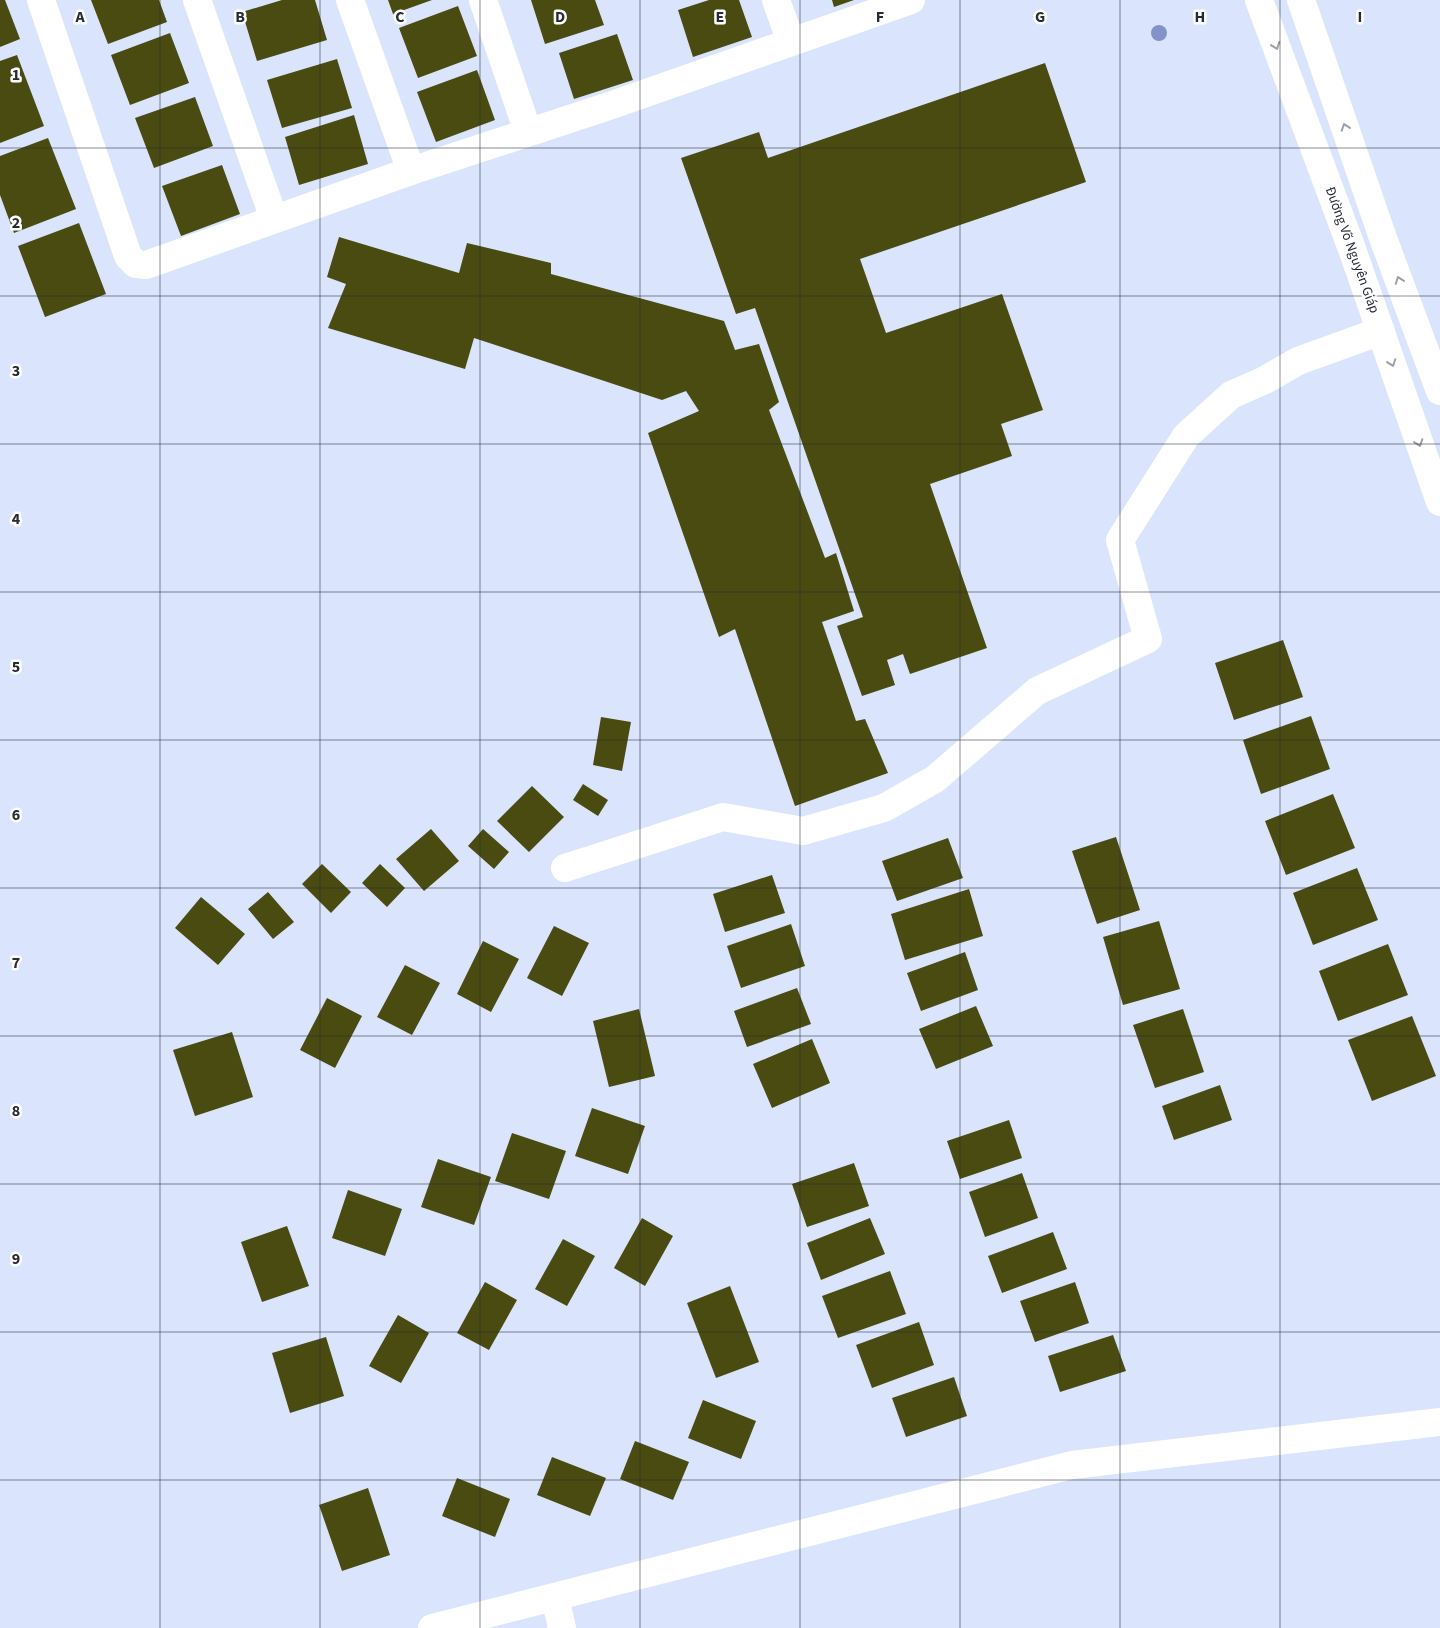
<svg xmlns="http://www.w3.org/2000/svg" width="1440" height="1628" font-family="'Source Sans 3',sans-serif">
<style>
.building{fill:#494b10}
.lines{fill:none;stroke-linecap:round;stroke-linejoin:round}
.minor{stroke:#fff;stroke-width:28}
.major{stroke:#fff;stroke-width:28}
.tree{fill:#8393c9}
.oneway{stroke:#9ea0a5}
.grid{fill:none;stroke:#272b36;stroke-width:1;stroke-opacity:0.55}
.labels{text-anchor:middle;dominant-baseline:central;stroke-width:5;stroke-linejoin:round;paint-order:stroke}
.street-label{font-size:14px;fill:#272b36;stroke:#fff}
.grid-label{font-size:16px;text-anchor:middle;font-weight:bold;fill:#272b36;stroke:#fff;stroke-width:5;stroke-linejoin:round;paint-order:stroke}
</style>
<rect width="100%" height="100%" fill="#dae4fc"/>
<!-- building -->
<path class="building" d="M 0,0 L 5,0 L 20,39 L 0,47 Z
M 91,0 L 159,0 L 167,22 L 108,44 Z
M 282,0 L 315,0 L 327,40 L 257,61 L 242,12 Z
M 388,0 L 432,0 L 393,14 Z
M 531,0 L 595,0 L 604,25 L 545,44 Z
M 709,0 L 739,0 L 752,37 L 693,57 L 678,10 Z
M 832,0 L 854,0 L 834,7 Z
M 458,6 L 477,56 L 418,78 L 399,28 Z
M 170,33 L 189,83 L 130,105 L 111,55 Z
M 617,34 L 633,80 L 574,99 L 559,53 Z
M 17,55 L 44,126 L 0,143 L 0,61 Z
M 337,59 L 352,108 L 282,128 L 267,80 Z
M 1045,63 L 1086,182 L 860,259 L 886,333 L 1002,294 L 1043,410 L 1001,424 L 1012,456 L 930,484 L 987,648 L 910,674 L 903,654 L 887,660 L 895,685 L 862,696 L 837,626 L 863,617 L 755,308 L 736,314 L 681,158 L 759,132 L 768,158 Z
M 477,70 L 495,120 L 436,142 L 417,92 Z
M 195,97 L 213,146 L 154,168 L 135,118 Z
M 354,115 L 368,164 L 299,185 L 285,137 Z
M 48,138 L 76,209 L 14,233 L 0,195 L 0,156 Z
M 222,165 L 240,214 L 181,236 L 162,186 Z
M 79,223 L 106,294 L 45,317 L 18,246 Z
M 339,237 L 459,273 L 467,243 L 551,263 L 551,274 L 724,321 L 735,350 L 759,344 L 779,402 L 769,410 L 825,558 L 836,553 L 854,611 L 822,622 L 856,721 L 865,719 L 888,773 L 795,806 L 735,629 L 719,637 L 648,433 L 699,411 L 686,391 L 662,400 L 474,338 L 465,369 L 328,328 L 346,284 L 327,277 Z
M 1283,640 L 1303,697 L 1234,720 L 1215,663 Z
M 1311,716 L 1330,769 L 1261,794 L 1243,740 Z
M 601,717 L 631,722 L 622,771 L 593,765 Z
M 583,784 L 608,800 L 598,816 L 573,800 Z
M 532,786 L 564,817 L 529,852 L 497,821 Z
M 1333,794 L 1355,848 L 1286,875 L 1265,821 Z
M 431,829 L 459,861 L 424,891 L 396,859 Z
M 483,829 L 509,852 L 494,869 L 468,846 Z
M 1116,837 L 1140,910 L 1097,924 L 1072,851 Z
M 948,838 L 963,878 L 897,901 L 882,861 Z
M 322,864 L 351,892 L 331,913 L 302,884 Z
M 380,864 L 405,888 L 387,907 L 362,883 Z
M 1357,868 L 1378,920 L 1313,945 L 1293,893 Z
M 772,875 L 785,913 L 725,932 L 713,894 Z
M 969,889 L 983,936 L 905,960 L 891,914 Z
M 268,892 L 294,922 L 273,939 L 248,909 Z
M 201,897 L 245,934 L 218,965 L 175,928 Z
M 1159,921 L 1180,989 L 1123,1005 L 1103,937 Z
M 791,924 L 805,966 L 741,988 L 727,946 Z
M 554,926 L 589,943 L 562,996 L 527,978 Z
M 483,941 L 519,959 L 491,1012 L 457,994 Z
M 1388,944 L 1408,995 L 1338,1021 L 1319,971 Z
M 965,952 L 978,990 L 921,1011 L 907,973 Z
M 405,965 L 440,983 L 412,1035 L 377,1017 Z
M 797,988 L 811,1024 L 747,1047 L 734,1011 Z
M 327,998 L 362,1016 L 335,1068 L 300,1050 Z
M 976,1006 L 993,1046 L 936,1069 L 919,1029 Z
M 639,1009 L 655,1076 L 609,1087 L 593,1021 Z
M 1183,1009 L 1204,1072 L 1155,1088 L 1133,1025 Z
M 1412,1016 L 1436,1076 L 1372,1101 L 1348,1040 Z
M 232,1032 L 253,1097 L 195,1116 L 173,1050 Z
M 812,1039 L 830,1083 L 772,1108 L 753,1064 Z
M 1220,1085 L 1232,1120 L 1174,1140 L 1162,1106 Z
M 592,1108 L 645,1126 L 628,1174 L 575,1156 Z
M 1009,1120 L 1022,1158 L 960,1179 L 947,1141 Z
M 512,1133 L 566,1151 L 549,1199 L 495,1181 Z
M 438,1159 L 491,1177 L 474,1225 L 421,1207 Z
M 854,1163 L 869,1206 L 807,1227 L 792,1184 Z
M 1022,1173 L 1038,1218 L 985,1237 L 969,1192 Z
M 348,1190 L 402,1209 L 385,1256 L 332,1238 Z
M 642,1218 L 673,1236 L 645,1286 L 614,1268 Z
M 870,1218 L 885,1254 L 821,1280 L 807,1243 Z
M 287,1226 L 309,1286 L 262,1302 L 241,1242 Z
M 1053,1232 L 1067,1269 L 1002,1293 L 988,1256 Z
M 563,1239 L 595,1256 L 567,1306 L 535,1289 Z
M 890,1271 L 906,1314 L 838,1338 L 822,1296 Z
M 485,1282 L 517,1300 L 489,1350 L 457,1333 Z
M 1075,1282 L 1089,1323 L 1035,1342 L 1020,1301 Z
M 730,1286 L 759,1362 L 716,1378 L 687,1303 Z
M 398,1315 L 429,1333 L 401,1383 L 369,1366 Z
M 919,1322 L 934,1365 L 872,1388 L 856,1345 Z
M 1113,1335 L 1126,1371 L 1060,1392 L 1048,1356 Z
M 326,1337 L 344,1396 L 290,1413 L 272,1353 Z
M 954,1377 L 967,1416 L 906,1437 L 892,1398 Z
M 703,1400 L 756,1421 L 741,1459 L 688,1438 Z
M 635,1441 L 689,1462 L 673,1500 L 620,1479 Z
M 552,1457 L 606,1478 L 590,1516 L 537,1495 Z
M 457,1478 L 510,1499 L 495,1537 L 442,1516 Z
M 368,1488 L 390,1555 L 342,1571 L 319,1505 Z"/>
<g class="lines">
<!-- minor -->
<path class="minor" d="M 41,0 L 128,256 L 136,264 L 146,265 L 411,171 L 612,105 L 911,0
M 197,0 L 274,219
M 350,0 L 411,171
M 483,0 L 528,132
M 776,0 L 791,42
M 565,868 L 723,817 L 803,831 L 884,808 L 935,779 L 1037,691 L 1148,639 L 1120,540 L 1186,436 L 1231,395 L 1265,380 L 1298,361 L 1381,331
M 555,1597 L 562,1628
M 432,1628 L 1072,1465 L 1440,1422"/>
<!-- major -->
<path class="major" d="M 1259,0 L 1352,249 L 1440,502
M 1301,0 L 1383,238 L 1440,391"/>
</g>
<!-- trees -->
<circle class="tree" cx="1159" cy="33" r="8"/>
<!-- one-way arrows -->
<defs><path id="oneway-chevron" d="M-2-3.5L2.5 0L-2 3.5" fill="none" stroke-width="1.6" stroke-linecap="round" stroke-linejoin="round" transform="scale(1.25)"/></defs>
<g class="oneway">
<use href="#oneway-chevron" transform="translate(1276 46) rotate(70)"/>
<use href="#oneway-chevron" transform="translate(1345 127) rotate(-109)"/>
<use href="#oneway-chevron" transform="translate(1399 280) rotate(-110)"/>
<use href="#oneway-chevron" transform="translate(1392 363) rotate(71)"/>
<use href="#oneway-chevron" transform="translate(1419 443) rotate(71)"/>
</g>
<!-- grid -->
<path class="grid" d="M 160,0 L 160,1628M 320,0 L 320,1628M 480,0 L 480,1628M 640,0 L 640,1628M 800,0 L 800,1628M 960,0 L 960,1628M 1120,0 L 1120,1628M 1280,0 L 1280,1628M 0,148 L 1440,148M 0,296 L 1440,296M 0,444 L 1440,444M 0,592 L 1440,592M 0,740 L 1440,740M 0,888 L 1440,888M 0,1036 L 1440,1036M 0,1184 L 1440,1184M 0,1332 L 1440,1332M 0,1480 L 1440,1480"/>
<g class="labels">
<!-- street labels -->
<g class="street-label">
<text transform="translate(1352 250) rotate(70)">Đường Võ Nguyên Giáp</text>
</g>
</g>
<g class="grid-label">
<text x="80" y="22">A</text>
<text x="240" y="22">B</text>
<text x="400" y="22">C</text>
<text x="560" y="22">D</text>
<text x="720" y="22">E</text>
<text x="880" y="22">F</text>
<text x="1040" y="22">G</text>
<text x="1200" y="22">H</text>
<text x="1360" y="22">I</text>
<text x="16" y="80">1</text>
<text x="16" y="228">2</text>
<text x="16" y="376">3</text>
<text x="16" y="524">4</text>
<text x="16" y="672">5</text>
<text x="16" y="820">6</text>
<text x="16" y="968">7</text>
<text x="16" y="1116">8</text>
<text x="16" y="1264">9</text>
</g>
</svg>
